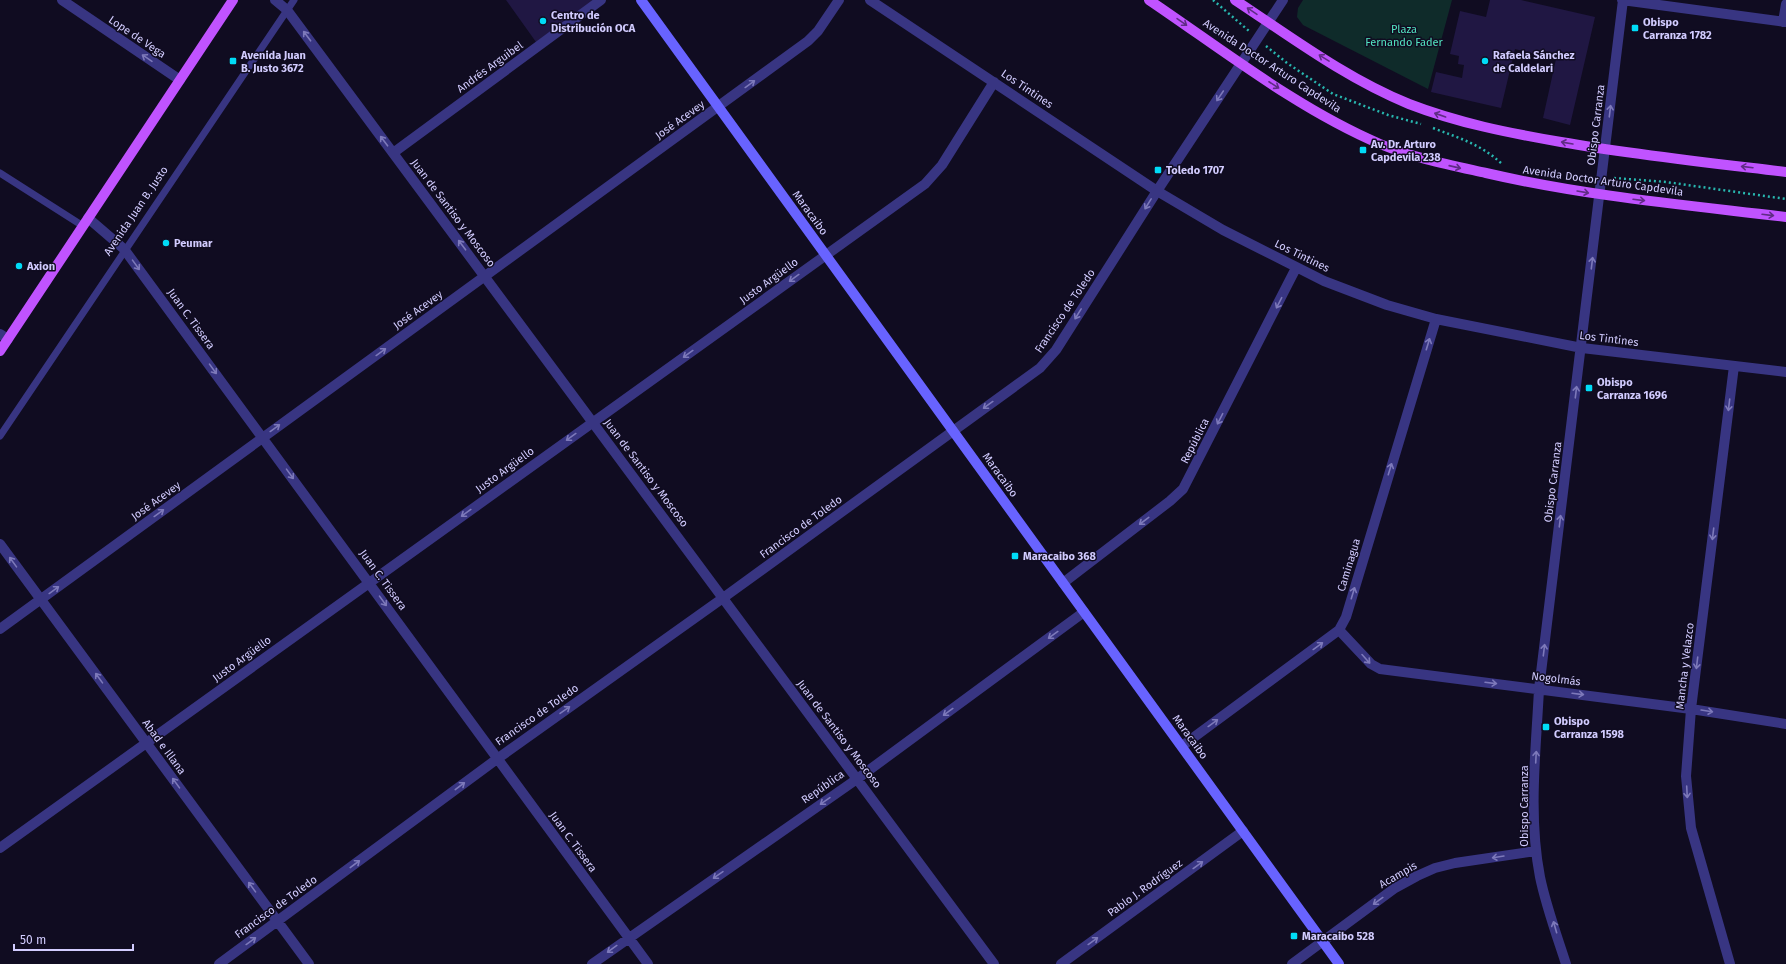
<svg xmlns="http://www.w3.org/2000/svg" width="1786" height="964" font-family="'Fira Sans',sans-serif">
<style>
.green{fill:#0f2b2a}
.building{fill:#201743}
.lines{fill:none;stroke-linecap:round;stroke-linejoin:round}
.path{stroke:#28b7af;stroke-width:2.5;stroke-dasharray:2 3;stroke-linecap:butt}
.service{stroke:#383582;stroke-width:7}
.minor{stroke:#383582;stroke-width:10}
.secondary{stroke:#6863ff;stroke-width:10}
.primary{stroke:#c053ff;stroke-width:10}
.oneway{stroke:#5f2c85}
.oneway2{stroke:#7d79ba}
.poi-dot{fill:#00dcf7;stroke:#100c21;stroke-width:1.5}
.labels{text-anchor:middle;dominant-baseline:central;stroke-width:3;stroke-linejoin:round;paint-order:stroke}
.poi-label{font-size:11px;font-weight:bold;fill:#d2ccff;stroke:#100c21;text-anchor:start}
.park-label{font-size:11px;fill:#53e4c1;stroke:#100c21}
.street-label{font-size:11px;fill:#d2ccff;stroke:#100c21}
</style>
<rect width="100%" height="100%" fill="#100c21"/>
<!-- green -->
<path class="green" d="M 1303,0 L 1452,0 L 1428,89 L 1303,25 L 1297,17 L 1298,8 Z"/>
<!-- building -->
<path class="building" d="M 506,0 L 595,0 L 536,42 Z
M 1490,0 L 1521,0 L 1595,17 L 1570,125 L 1543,118 L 1556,59 L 1515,49 L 1501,108 L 1431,92 L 1436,72 L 1462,78 L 1464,65 L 1458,64 L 1459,56 L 1450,54 L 1460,11 L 1486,17 Z"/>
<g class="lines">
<!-- path -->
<path class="path" d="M 1213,0 L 1249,31
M 1266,46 L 1287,63 L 1333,94 L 1388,115 L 1421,124
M 1433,128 C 1459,138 1480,144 1501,163
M 1614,178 L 1666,182 L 1786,199"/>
<!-- service -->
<path class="service" d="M 0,173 L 83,226
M 0,436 L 294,0"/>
<!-- minor -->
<path class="minor" d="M 62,0 L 180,80
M 275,0 L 287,10 L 994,964
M 870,0 L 1157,191 L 1223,230 L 1324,281 L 1387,305 L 1436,319 L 1582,348 L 1786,372
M 1622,0 L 1786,22
M 1783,22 L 1786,4
M 393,153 L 601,0
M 88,218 L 124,249 L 648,964
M 0,334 L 8,339
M 0,544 L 309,964
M 1063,583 L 1170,501 L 1183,489 L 1296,268
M 0,629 L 808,41 L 818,31 L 839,0
M 1339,630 L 1371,664 L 1380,669 L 1691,709 L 1786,724
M 1182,746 L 1339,630 L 1346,617 L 1436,319
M 0,848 L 925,184 L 942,165 L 994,82
M 219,964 L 497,759 L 723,598 L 1040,368 L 1056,350 L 1157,191 L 1283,0
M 592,964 L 857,779 L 1084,612
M 1061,964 L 1243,831
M 1292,964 L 1395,888 L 1417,876 L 1435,868 L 1455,863 L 1536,851
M 1566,964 C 1557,936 1546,906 1540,877 C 1528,815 1536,751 1539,689 L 1623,0
M 1730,964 L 1691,828 L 1686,776 L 1691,709 L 1734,366"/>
<!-- secondary -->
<path class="secondary" d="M 641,0 L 1339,964"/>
<!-- primary -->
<path class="primary" d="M 1149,0 C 1223,50 1298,109 1380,144 C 1414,158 1450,165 1486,173 C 1585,196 1686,205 1786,217
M 1235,0 C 1291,37 1347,79 1409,104 C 1458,123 1509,133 1561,142 C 1636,155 1711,163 1786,172
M 0,351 L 233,0"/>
</g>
<!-- one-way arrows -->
<defs><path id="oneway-shaft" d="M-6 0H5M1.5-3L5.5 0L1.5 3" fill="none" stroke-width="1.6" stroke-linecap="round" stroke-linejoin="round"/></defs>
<g class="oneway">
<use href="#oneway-shaft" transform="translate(1252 11) rotate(-146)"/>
<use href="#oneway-shaft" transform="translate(1182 22) rotate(35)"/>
<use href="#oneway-shaft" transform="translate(1324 58) rotate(-148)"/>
<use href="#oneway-shaft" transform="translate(1274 85) rotate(33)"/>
<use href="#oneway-shaft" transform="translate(1440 115) rotate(-161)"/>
<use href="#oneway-shaft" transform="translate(1567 143) rotate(-170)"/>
<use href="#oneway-shaft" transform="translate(1455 167) rotate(13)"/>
<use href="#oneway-shaft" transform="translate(1747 167) rotate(-173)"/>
<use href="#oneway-shaft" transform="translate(1583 192) rotate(10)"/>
<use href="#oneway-shaft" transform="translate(1639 200) rotate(7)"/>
<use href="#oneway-shaft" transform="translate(1768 215) rotate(7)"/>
</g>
<g class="oneway2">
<use href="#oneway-shaft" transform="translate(307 36) rotate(-127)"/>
<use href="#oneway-shaft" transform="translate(147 58) rotate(-146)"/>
<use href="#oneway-shaft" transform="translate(750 84) rotate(-36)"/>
<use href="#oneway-shaft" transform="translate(1220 96) rotate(124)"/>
<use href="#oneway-shaft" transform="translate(1610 111) rotate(-83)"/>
<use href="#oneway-shaft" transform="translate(384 141) rotate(-127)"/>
<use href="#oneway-shaft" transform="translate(1148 204) rotate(122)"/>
<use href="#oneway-shaft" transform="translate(462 245) rotate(-127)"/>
<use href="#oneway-shaft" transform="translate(1592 263) rotate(-83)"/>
<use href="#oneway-shaft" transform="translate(136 265) rotate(54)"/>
<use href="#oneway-shaft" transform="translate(794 278) rotate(144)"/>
<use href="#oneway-shaft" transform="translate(1279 303) rotate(117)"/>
<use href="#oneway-shaft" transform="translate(1078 314) rotate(122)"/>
<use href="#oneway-shaft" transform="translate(1428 344) rotate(-73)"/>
<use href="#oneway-shaft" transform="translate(381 352) rotate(-36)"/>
<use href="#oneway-shaft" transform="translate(688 354) rotate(144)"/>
<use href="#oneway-shaft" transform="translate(213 369) rotate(54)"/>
<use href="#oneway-shaft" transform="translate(1576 392) rotate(-83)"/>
<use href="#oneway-shaft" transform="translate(988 405) rotate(144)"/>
<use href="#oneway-shaft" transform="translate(1729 405) rotate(97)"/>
<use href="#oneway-shaft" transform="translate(1220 419) rotate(117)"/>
<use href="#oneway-shaft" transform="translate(275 428) rotate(-36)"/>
<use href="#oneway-shaft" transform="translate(571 437) rotate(144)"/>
<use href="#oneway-shaft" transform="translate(1390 469) rotate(-73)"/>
<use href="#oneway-shaft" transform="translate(290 474) rotate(54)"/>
<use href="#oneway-shaft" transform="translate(159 513) rotate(-36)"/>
<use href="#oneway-shaft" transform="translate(466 513) rotate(144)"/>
<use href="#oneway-shaft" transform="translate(1144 521) rotate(143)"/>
<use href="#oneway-shaft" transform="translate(1560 521) rotate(-83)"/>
<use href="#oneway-shaft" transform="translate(1713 534) rotate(97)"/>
<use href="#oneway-shaft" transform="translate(13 562) rotate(-126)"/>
<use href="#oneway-shaft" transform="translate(54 590) rotate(-36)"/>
<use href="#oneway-shaft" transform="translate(1353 593) rotate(-73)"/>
<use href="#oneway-shaft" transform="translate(383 601) rotate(54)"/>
<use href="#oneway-shaft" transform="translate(1053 635) rotate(144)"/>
<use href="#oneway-shaft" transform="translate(1318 646) rotate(-36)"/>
<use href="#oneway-shaft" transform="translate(1544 650) rotate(-83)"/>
<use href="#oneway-shaft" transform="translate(1366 659) rotate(48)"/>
<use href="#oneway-shaft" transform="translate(1697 663) rotate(97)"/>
<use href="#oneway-shaft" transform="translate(99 678) rotate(-126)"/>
<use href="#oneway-shaft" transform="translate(1491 683) rotate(7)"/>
<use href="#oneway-shaft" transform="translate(1578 694) rotate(7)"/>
<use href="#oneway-shaft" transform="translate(565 710) rotate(-35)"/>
<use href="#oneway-shaft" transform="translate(1707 711) rotate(9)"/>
<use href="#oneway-shaft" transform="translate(948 712) rotate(144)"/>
<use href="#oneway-shaft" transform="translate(1213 723) rotate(-36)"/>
<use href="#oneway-shaft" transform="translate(1536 757) rotate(-87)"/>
<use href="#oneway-shaft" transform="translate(176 783) rotate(-126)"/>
<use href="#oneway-shaft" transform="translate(460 786) rotate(-37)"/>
<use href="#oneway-shaft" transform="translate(1687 792) rotate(87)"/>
<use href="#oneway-shaft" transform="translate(825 801) rotate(145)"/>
<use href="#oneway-shaft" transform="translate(1498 857) rotate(171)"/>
<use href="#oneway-shaft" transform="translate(355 864) rotate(-37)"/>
<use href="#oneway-shaft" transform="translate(1198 865) rotate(-36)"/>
<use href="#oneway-shaft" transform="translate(718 875) rotate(145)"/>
<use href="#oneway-shaft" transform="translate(252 887) rotate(-126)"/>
<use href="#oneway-shaft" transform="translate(1378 901) rotate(144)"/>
<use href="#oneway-shaft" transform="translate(1555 927) rotate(-106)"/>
<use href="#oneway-shaft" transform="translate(251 941) rotate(-36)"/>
<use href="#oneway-shaft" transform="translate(1093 941) rotate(-36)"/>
<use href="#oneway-shaft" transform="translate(612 949) rotate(144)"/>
</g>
<!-- markers -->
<g class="poi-dot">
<circle cx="543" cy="21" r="4"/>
<rect x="1631" y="24" width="8" height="8" rx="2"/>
<rect x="229" y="57" width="8" height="8" rx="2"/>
<circle cx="1485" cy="61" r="4"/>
<rect x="1359" y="146" width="8" height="8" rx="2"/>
<rect x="1154" y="166" width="8" height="8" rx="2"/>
<circle cx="166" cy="243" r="4"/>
<circle cx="19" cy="266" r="4"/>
<rect x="1585" y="384" width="8" height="8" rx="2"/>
<rect x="1011" y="552" width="8" height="8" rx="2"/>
<rect x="1542" y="723" width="8" height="8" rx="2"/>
<rect x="1290" y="932" width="8" height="8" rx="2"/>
</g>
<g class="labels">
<!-- poi labels -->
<g class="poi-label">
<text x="551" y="15">Centro de<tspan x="551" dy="13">Distribución OCA</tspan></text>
<text x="1643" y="22">Obispo<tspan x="1643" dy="13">Carranza 1782</tspan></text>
<text x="241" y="55">Avenida Juan<tspan x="241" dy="13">B. Justo 3672</tspan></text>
<text x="1493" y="55">Rafaela Sánchez<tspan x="1493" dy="13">de Caldelari</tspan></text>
<text x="1371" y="144">Av. Dr. Arturo<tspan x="1371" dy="13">Capdevila 238</tspan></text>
<text x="1166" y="170">Toledo 1707</text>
<text x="174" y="243">Peumar</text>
<text x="27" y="266">Axion</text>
<text x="1597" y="382">Obispo<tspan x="1597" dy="13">Carranza 1696</tspan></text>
<text x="1023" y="556">Maracaibo 368</text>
<text x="1554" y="721">Obispo<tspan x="1554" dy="13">Carranza 1598</tspan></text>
<text x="1302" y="936">Maracaibo 528</text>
</g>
<!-- park labels -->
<g class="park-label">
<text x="1404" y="29">Plaza<tspan x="1404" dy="13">Fernando Fader</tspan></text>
</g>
<!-- street labels -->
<g class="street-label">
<text transform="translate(137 37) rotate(34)">Lope de Vega</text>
<text transform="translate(1272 66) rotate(33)">Avenida Doctor Arturo Capdevila</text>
<text transform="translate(490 67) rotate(-36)">Andrés Arguibel</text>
<text transform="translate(1027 89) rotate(34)">Los Tintines</text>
<text transform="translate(680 120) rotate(-36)">José Acevey</text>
<text transform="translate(1596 125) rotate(-83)">Obispo Carranza</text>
<text transform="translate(1603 181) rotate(8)">Avenida Doctor Arturo Capdevila</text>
<text transform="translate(136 211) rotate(-56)">Avenida Juan B. Justo</text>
<text transform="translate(453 213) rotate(53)">Juan de Santiso y Moscoso</text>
<text transform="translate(810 213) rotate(54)">Maracaibo</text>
<text transform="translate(1302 256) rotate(26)">Los Tintines</text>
<text transform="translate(769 281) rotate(-36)">Justo Argüello</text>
<text transform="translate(418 310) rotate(-36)">José Acevey</text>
<text transform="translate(1065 311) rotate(-56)">Francisco de Toledo</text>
<text transform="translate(191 319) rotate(54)">Juan C. Tissera</text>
<text transform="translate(1609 339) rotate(7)">Los Tintines</text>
<text transform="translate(1195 441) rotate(-63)">República</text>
<text transform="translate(505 470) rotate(-36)">Justo Argüello</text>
<text transform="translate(646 473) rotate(53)">Juan de Santiso y Moscoso</text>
<text transform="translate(1000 475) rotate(54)">Maracaibo</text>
<text transform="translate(1553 482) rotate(-83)">Obispo Carranza</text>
<text transform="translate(156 501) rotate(-36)">José Acevey</text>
<text transform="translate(801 527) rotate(-36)">Francisco de Toledo</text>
<text transform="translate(1349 565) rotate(-73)">Caminagua</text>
<text transform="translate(383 580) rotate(54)">Juan C. Tissera</text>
<text transform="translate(242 659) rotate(-36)">Justo Argüello</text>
<text transform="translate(1685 666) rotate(-83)">Mancha y Velazco</text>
<text transform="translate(1556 679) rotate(7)">Nogolmás</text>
<text transform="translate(537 715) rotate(-35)">Francisco de Toledo</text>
<text transform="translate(839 734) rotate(53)">Juan de Santiso y Moscoso</text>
<text transform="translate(1190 737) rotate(54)">Maracaibo</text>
<text transform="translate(164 747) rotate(54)">Abad e Illana</text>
<text transform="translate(823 787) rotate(-35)">República</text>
<text transform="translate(1524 806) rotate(-90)">Obispo Carranza</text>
<text transform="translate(573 842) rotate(54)">Juan C. Tissera</text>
<text transform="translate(1398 875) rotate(-30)">Acampis</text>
<text transform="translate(1145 888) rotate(-36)">Pablo J. Rodríguez</text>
<text transform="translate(276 907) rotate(-36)">Francisco de Toledo</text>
</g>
</g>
<!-- scale -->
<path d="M14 944v6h119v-6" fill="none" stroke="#d2ccff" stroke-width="2"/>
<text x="20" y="944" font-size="12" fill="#d2ccff" stroke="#100c21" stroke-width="3" paint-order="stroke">50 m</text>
</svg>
